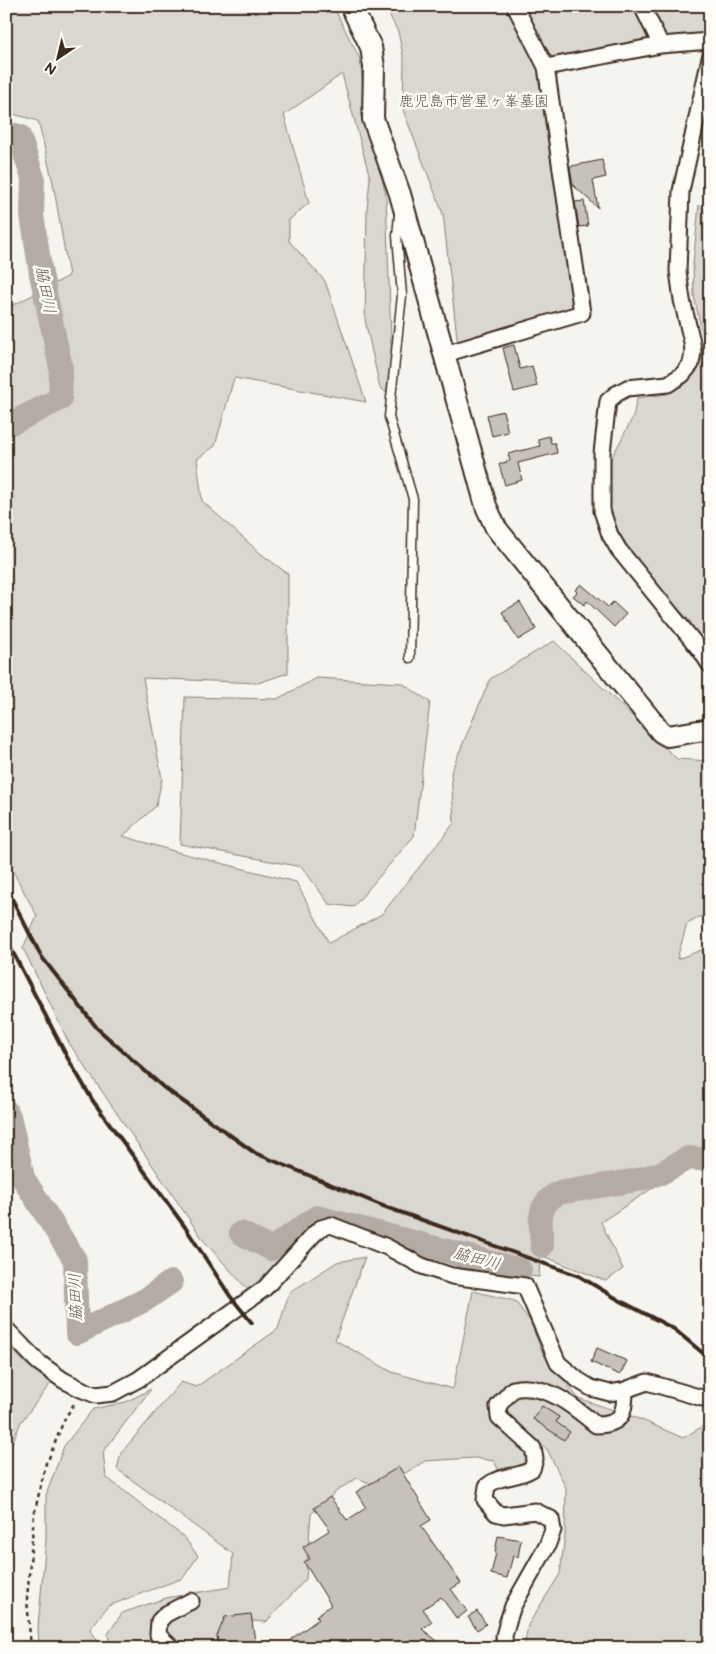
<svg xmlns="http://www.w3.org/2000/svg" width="716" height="1654" font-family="'Balsamiq Sans','Klee One',sans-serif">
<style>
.green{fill:#dad6d0;stroke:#8a8077}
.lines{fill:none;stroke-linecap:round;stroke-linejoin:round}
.river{stroke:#b4aca4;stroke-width:24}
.building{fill:#c7c1bb;stroke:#3b2a1e}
.lane-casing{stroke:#3b2a1e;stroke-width:11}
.street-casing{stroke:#3b2a1e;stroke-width:19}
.secondary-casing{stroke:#3b2a1e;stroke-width:24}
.path{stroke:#3b2a1e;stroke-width:2.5;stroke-dasharray:4 4;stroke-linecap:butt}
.lane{stroke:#fdfcf7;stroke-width:8}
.street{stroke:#fdfcf7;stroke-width:15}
.secondary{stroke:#fdfcf7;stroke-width:20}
.rail{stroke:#3b2a1e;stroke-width:4}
.labels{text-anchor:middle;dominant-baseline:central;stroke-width:5;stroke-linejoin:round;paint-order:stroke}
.park-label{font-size:15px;fill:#63554a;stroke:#fdfcf7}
.water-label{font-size:16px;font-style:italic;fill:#65584d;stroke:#fdfcf7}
</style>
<rect width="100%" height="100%" fill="#f5f4ee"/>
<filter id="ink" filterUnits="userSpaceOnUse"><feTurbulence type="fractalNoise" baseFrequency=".02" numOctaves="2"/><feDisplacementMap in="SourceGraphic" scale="10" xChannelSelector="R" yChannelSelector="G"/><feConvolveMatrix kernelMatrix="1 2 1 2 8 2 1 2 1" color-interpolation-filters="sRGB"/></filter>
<g filter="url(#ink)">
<!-- green -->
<path class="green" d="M 6,6 L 333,6 L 360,59 L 366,113 L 386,195 L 393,397 L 380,388 L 365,320 L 367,210 L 370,178 L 342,74 L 284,115 L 309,203 L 289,220 L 289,241 L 325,281 L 366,402 L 234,378 L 215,446 L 197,459 L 202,501 L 260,553 L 288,574 L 288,673 L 258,683 L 143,678 L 162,779 L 156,806 L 123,836 L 177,852 L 296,882 L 329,943 L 382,914 L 454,823 L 451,772 L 490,679 L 554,641 L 677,759 L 710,761 L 710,912 L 687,924 L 677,959 L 710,947 L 710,1147 L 703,1149 L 668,1178 L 601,1222 L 623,1269 L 606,1281 L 540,1255 L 539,1277 L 465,1269 L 335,1225 L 298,1255 L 248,1290 L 204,1241 L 69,1043 L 23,948 L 37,916 L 6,858 L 6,309 L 69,276 L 53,183 L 38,121 L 6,112 Z
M 385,6 L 710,6 L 710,33 L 538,63 L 573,301 L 573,312 L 458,346 L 443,214 L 403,110 L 404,60 L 398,32 Z
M 699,205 L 710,218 L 710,664 L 690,621 L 646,576 L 620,542 L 606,504 L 610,461 L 633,417 L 637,398 L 667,394 L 692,377 L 706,351 L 694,296 L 693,264 Z
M 317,678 L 402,683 L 430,702 L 414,836 L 353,907 L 329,904 L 302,867 L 180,844 L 185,697 L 277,699 Z
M 365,1257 L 335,1340 L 392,1372 L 453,1389 L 473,1291 L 515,1301 L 530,1321 L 542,1352 L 578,1398 L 642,1420 L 683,1438 L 710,1422 L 710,1648 L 524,1648 L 528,1625 L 560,1574 L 565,1535 L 566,1488 L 547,1449 L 523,1430 L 536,1455 L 505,1483 L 494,1461 L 474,1458 L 425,1461 L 381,1488 L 357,1478 L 338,1490 L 311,1514 L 306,1579 L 266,1622 L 227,1619 L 222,1648 L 126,1648 L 110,1645 L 108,1634 L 122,1613 L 166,1598 L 230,1587 L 233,1554 L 117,1469 L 121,1453 L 181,1382 L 196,1387 L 278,1329 L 289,1293 L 337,1262 Z
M 6,1343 L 26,1364 L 51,1383 L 21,1422 L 6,1457 Z
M 151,1389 L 103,1452 L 106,1477 L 184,1537 L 198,1556 L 183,1578 L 108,1606 L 90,1629 L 102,1648 L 39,1648 L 38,1626 L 46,1539 L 46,1495 L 64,1446 L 93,1409 L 126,1402 Z"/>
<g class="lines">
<!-- river -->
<path class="river" d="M 6,133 L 19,136 L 33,178 L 32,215 L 41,274 L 61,368 L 60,399 L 14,422 L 6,423
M 6,1111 L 9,1116 L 23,1178 L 75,1260 L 77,1333 L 145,1300 L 171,1282
M 241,1233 L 271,1249 L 317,1217 L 520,1270
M 542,1246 C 541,1224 535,1206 558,1193 L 637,1180 L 661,1173 L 688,1158 L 710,1160"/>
</g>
<!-- building -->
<path class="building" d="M 602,160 L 606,177 L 593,180 L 598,208 L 573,185 L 570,169 L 572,166 Z
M 584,201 L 588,226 L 579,227 L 575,202 Z
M 514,345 L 520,369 L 532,366 L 537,386 L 514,392 L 503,348 Z
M 503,411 L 508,432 L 492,436 L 487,415 Z
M 549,436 L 551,443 L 555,443 L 557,453 L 518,463 L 522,480 L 505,485 L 499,464 L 510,461 L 508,454 L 540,446 L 538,439 Z
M 581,584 L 608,607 L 613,602 L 626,614 L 614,627 L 587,601 L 584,605 L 573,596 L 577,592 L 575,590 Z
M 520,602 L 536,629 L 518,640 L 502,612 Z
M 597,1348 L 627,1361 L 620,1375 L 591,1362 Z
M 542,1406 L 559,1417 L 556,1422 L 570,1432 L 564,1440 L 533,1419 Z
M 399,1467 L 431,1520 L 421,1526 L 461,1583 L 451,1589 L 467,1611 L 457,1619 L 441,1597 L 423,1609 L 432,1622 L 422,1629 L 446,1648 L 297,1648 L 291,1639 L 319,1619 L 316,1616 L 331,1605 L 304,1562 L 310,1559 L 303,1547 L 330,1530 L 314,1508 L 330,1497 L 347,1520 L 366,1508 L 356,1492 Z
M 498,1536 L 521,1540 L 518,1557 L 513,1556 L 507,1578 L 491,1574 L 496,1553 L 495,1552 Z
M 477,1611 L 486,1624 L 477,1630 L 468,1617 Z
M 251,1614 L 256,1648 L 219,1648 L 217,1636 L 225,1617 Z"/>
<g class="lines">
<defs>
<path id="lane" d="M 399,215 L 397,236 L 402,295 L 389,417 L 413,499 L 410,658"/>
<path id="street" d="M 642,6 L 661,45
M 710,58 L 681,191 L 678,271 L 682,300 L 692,342 L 693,352 L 691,364 L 682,375 L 668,384 L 627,388 L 616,394 L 608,401 L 602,453 L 602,511 L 610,535 L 619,550 L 701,651 L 710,665
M 546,67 L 661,45 L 710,41
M 445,354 L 582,313 L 546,67 L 515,6
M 6,1329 L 38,1362 L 63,1380 L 83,1390 L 96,1395 L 113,1393 L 139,1379 L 265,1288 L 314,1234 L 321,1228 L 331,1225 L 387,1247 L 422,1266 L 452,1276 L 525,1286 L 558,1363 L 578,1380 L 591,1388 L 610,1393 L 625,1390 L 647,1382 L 702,1398 L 710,1396
M 172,1648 L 158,1635 L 159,1621 L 166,1614 L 191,1601
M 505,1648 L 504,1636 L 508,1621 L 513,1606 L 547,1546 L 553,1530 L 551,1519 L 535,1511 L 504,1515 L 496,1513 L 485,1500 L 487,1486 C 502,1474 516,1479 532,1469 L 535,1459 L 533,1448 L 499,1417 L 498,1406 L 513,1389 C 545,1382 573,1406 596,1425 C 622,1425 625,1413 625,1390"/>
<path id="secondary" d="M 351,6 L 371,47 L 374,67 L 373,119 L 400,194 L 486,506 L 496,528 L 661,732 L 668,736 L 710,729"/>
</defs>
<!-- lane casing -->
<use href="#lane" class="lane-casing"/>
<!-- street casing -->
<use href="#street" class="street-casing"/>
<!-- secondary casing -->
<use href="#secondary" class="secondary-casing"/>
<!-- path -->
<path class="path" d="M 31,1648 L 27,1599 L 34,1515 L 46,1463 L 49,1458 L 64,1420 L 75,1402"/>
<!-- lane -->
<use href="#lane" class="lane"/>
<!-- street -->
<use href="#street" class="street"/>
<!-- secondary -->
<use href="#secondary" class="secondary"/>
<!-- rail -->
<path class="rail" d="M 6,887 L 41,956 L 97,1028 L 163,1087 L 255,1153 L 383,1206 L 579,1276 L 619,1300 L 674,1329 L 710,1359
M 6,939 L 67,1057 L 93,1101 L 185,1227 L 230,1296 L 252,1323"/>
</g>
</g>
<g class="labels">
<!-- park labels -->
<g class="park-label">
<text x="474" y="101">鹿児島市営星ヶ峯墓園</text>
</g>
<!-- water labels -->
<g class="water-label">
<text transform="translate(45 290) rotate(79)">脇田川</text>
<text transform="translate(477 1259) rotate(15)">脇田川</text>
<text transform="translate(76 1297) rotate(-92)">脇田川</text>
</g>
</g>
<!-- margin -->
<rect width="716" height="1654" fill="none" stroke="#fdfcf7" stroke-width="25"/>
<rect x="12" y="12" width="691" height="1629" fill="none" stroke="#3b2a1e" stroke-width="2" filter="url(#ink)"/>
<!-- north arrow -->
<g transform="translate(58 58) rotate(215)" stroke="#fdfcf7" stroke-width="4" paint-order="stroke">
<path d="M0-4L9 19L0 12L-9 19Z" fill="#3b2a1e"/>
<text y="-8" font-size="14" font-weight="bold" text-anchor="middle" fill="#3b2a1e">N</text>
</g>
</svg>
